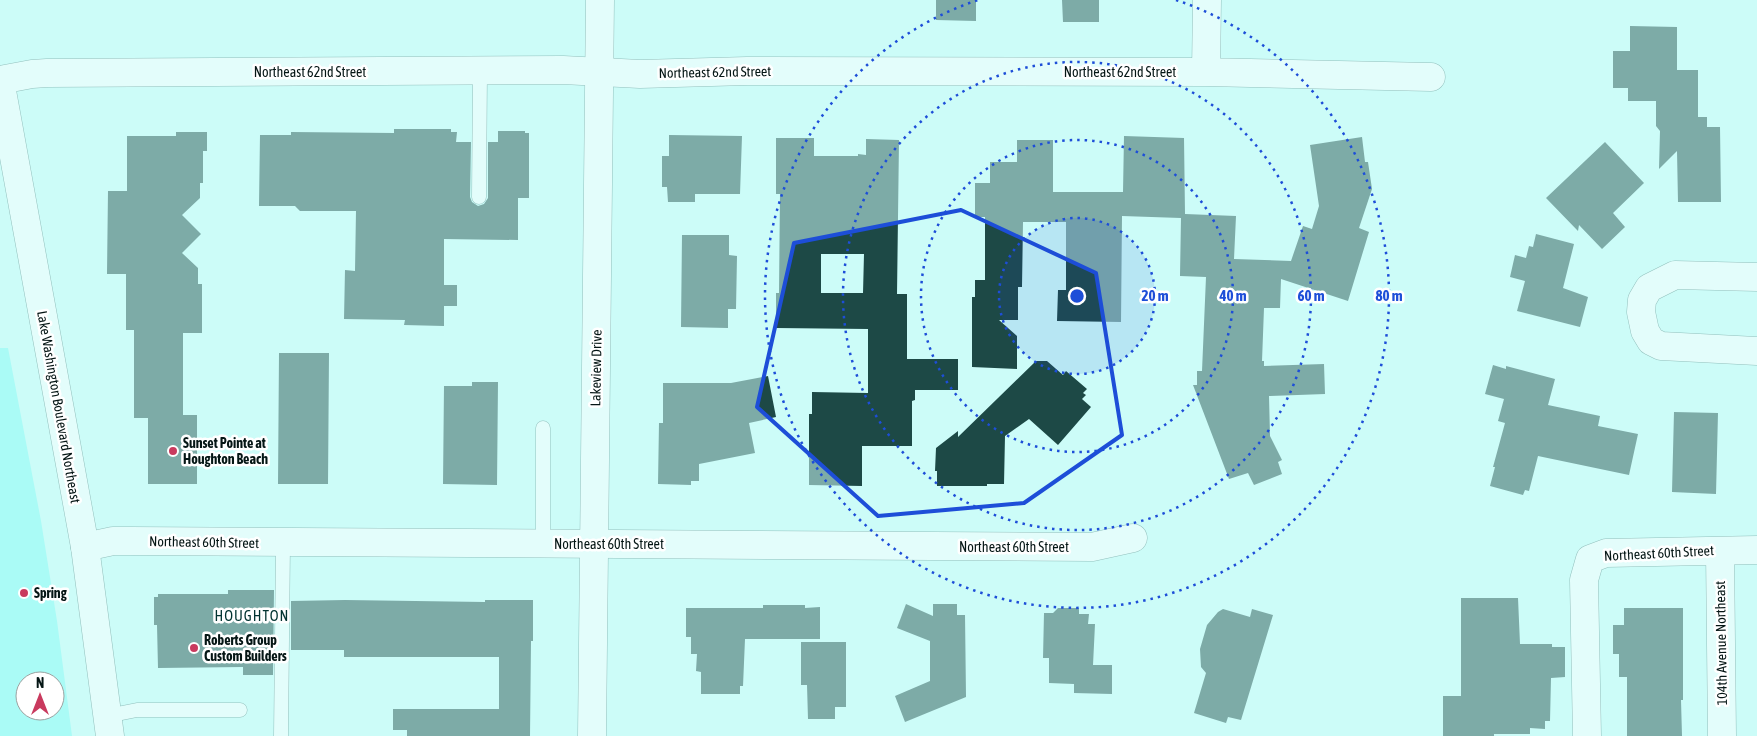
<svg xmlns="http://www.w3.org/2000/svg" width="1757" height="736" font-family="'Asap Condensed',sans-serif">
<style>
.green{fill:#80faf3;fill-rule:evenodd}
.building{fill:#1d4946;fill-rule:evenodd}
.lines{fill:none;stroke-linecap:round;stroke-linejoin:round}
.service-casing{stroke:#4d7976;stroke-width:15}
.minor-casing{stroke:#4d7976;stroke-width:29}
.tertiary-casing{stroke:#4d7976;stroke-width:29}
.primary-casing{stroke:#4d7976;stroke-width:29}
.service{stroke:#fff;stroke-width:14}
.minor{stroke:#fff;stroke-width:28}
.tertiary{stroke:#fff;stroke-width:28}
.primary{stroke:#fff;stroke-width:28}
.marked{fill:none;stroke:#1d4ed8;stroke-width:4;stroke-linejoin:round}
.ring{fill:none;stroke:#1d4ed8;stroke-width:2.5;stroke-dasharray:2.5 5}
.poi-dot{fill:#c93a5e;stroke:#fff;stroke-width:2}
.labels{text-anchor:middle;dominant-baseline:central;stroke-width:5;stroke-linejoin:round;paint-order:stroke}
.street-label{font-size:14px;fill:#051615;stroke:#fff}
.poi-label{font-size:14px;font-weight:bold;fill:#051615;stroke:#fff;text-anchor:start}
.neighbourhood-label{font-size:15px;letter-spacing:1px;fill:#023331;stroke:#fff}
.centre{fill:#1d4ed8;stroke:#fff;stroke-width:2.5}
.ring-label{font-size:15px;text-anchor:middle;font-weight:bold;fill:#1d4ed8;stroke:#fff;stroke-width:5;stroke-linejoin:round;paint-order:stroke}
</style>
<rect width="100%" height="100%" fill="#ccfcf8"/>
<!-- green -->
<path class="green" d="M 0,348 L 8,348 L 41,521 L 57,621 L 72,736 L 0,736 ZM 25,681 L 55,681 L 55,711 L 25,711 Z"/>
<!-- building -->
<path class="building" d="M 936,0 L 976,0 L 976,21 L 936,20 Z
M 1062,0 L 1099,0 L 1099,22 L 1063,22 Z
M 1630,26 L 1677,27 L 1677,70 L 1698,70 L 1698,117 L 1707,117 L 1707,127 L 1720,127 L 1721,202 L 1678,202 L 1677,151 L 1659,169 L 1660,131 L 1656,126 L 1656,101 L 1628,101 L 1628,88 L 1613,88 L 1613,51 L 1630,51 Z
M 394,129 L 451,129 L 451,132 L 457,132 L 456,142 L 471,142 L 470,197 L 472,202 L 478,206 L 484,204 L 488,198 L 488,142 L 498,142 L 498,131 L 525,131 L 525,133 L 529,133 L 529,198 L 518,198 L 518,240 L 444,239 L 444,285 L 457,285 L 457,306 L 444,306 L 444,326 L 404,325 L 405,320 L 344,319 L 345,270 L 355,271 L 356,211 L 300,211 L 295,206 L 259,206 L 260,135 L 291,135 L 291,132 L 394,133 Z
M 176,132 L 207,132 L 207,151 L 203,151 L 203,183 L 200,183 L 200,198 L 182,215 L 201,234 L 182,253 L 198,268 L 198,284 L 202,284 L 202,333 L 183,333 L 183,415 L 197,415 L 197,484 L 148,484 L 148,418 L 134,418 L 134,330 L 126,330 L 126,274 L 107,274 L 108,191 L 127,191 L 127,136 L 176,136 Z
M 669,135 L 742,136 L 740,194 L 695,194 L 695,202 L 668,202 L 667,187 L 662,187 L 662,156 L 669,156 Z
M 1124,136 L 1184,138 L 1185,214 L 1236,216 L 1234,259 L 1291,261 L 1303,226 L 1312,229 L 1319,206 L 1310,145 L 1362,137 L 1365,162 L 1368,162 L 1372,189 L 1359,228 L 1369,232 L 1348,301 L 1281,279 L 1280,308 L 1264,308 L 1262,361 L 1264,361 L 1264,366 L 1324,364 L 1325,394 L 1269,396 L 1270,436 L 1282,460 L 1278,462 L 1282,474 L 1254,485 L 1248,473 L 1229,479 L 1193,385 L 1197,385 L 1197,371 L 1202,371 L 1206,277 L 1180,276 L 1181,218 L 1122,216 L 1121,322 L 1057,321 L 1058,290 L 1066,290 L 1066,222 L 1023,222 L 1022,287 L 1018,287 L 1018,320 L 999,320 L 1017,336 L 1017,369 L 972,367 L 972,297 L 975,297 L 975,280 L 985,280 L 985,217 L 975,217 L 975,183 L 990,183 L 990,162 L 1017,162 L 1017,140 L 1053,140 L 1053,192 L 1123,192 Z
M 776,138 L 814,138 L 814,156 L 858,156 L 858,154 L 866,155 L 866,139 L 899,140 L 897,294 L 907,294 L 907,359 L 958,359 L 958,390 L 915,390 L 915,400 L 912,401 L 912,446 L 862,446 L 862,486 L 809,485 L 809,414 L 812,414 L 812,392 L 868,393 L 868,329 L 776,328 L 776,293 L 779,293 L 780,194 L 776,194 ZM 821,254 L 864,254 L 863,293 L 821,293 Z
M 1605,142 L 1644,183 L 1613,213 L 1625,227 L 1602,249 L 1579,225 L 1578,231 L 1546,198 Z
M 1536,234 L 1574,244 L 1563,288 L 1588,297 L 1580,327 L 1517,311 L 1525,281 L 1510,277 L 1515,255 L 1526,258 L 1529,246 L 1533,247 Z
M 682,235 L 729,235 L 729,255 L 737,256 L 736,309 L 728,309 L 728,328 L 681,327 Z
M 279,353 L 329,353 L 328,484 L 278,484 Z
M 1036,361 L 1047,361 L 1063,375 L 1066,371 L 1087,389 L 1083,393 L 1086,395 L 1082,399 L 1091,407 L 1058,445 L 1029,419 L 1005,436 L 1004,484 L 987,484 L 987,486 L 937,486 L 937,471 L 935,471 L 936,448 L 958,431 L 958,437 Z
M 1493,365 L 1506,369 L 1506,366 L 1555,379 L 1548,405 L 1600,416 L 1598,426 L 1638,434 L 1629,475 L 1538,456 L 1529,491 L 1525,490 L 1523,495 L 1490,486 L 1495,467 L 1493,467 L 1505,423 L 1498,421 L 1504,399 L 1485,394 Z
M 768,376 L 776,417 L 749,423 L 755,453 L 699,464 L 699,481 L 691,481 L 691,485 L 658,484 L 659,423 L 663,423 L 663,383 L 731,383 Z
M 472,382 L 498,382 L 497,485 L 443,484 L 444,386 L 472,386 Z
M 1674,412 L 1718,413 L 1716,494 L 1672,492 Z
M 228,590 L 274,590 L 273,675 L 243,675 L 243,667 L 158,668 L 157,625 L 154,625 L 154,597 L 158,597 L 158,594 L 228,594 Z
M 1461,598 L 1518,598 L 1520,644 L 1552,644 L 1552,647 L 1565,647 L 1565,677 L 1551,678 L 1550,721 L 1545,721 L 1545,729 L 1530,728 L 1530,734 L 1494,734 L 1494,736 L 1443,736 L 1443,696 L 1461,696 Z
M 345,600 L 485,602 L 485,600 L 533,600 L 533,641 L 531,641 L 530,736 L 407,736 L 407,730 L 393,730 L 393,709 L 499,709 L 499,657 L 344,657 L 344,650 L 291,650 L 291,601 Z
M 906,604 L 933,616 L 933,604 L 957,604 L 957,615 L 965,615 L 966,697 L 905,722 L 895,696 L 930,681 L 930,641 L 897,628 Z
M 763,605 L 805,605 L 805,608 L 820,607 L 820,639 L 745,639 L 743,686 L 740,686 L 740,694 L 701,694 L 701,672 L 696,671 L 697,654 L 691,654 L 691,637 L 686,637 L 686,608 L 763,608 Z
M 1058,608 L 1079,608 L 1079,614 L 1089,614 L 1088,624 L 1095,624 L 1093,665 L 1112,665 L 1112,694 L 1074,693 L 1074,684 L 1049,683 L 1049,658 L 1043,658 L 1044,613 L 1053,613 Z
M 1624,608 L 1683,608 L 1683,700 L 1681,700 L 1682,736 L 1627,736 L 1627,677 L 1619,677 L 1619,654 L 1613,654 L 1613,625 L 1624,625 Z
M 1223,609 L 1250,617 L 1252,609 L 1273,615 L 1241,720 L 1228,717 L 1226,723 L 1194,713 L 1206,673 L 1201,667 L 1200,649 L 1207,625 L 1218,612 Z
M 801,642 L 846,642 L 846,707 L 835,707 L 835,719 L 808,719 L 807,685 L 801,685 Z"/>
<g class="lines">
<defs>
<path id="service" d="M 479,197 L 480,71
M 543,428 L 543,544
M 107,716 L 137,710 L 240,710
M 281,736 L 283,543"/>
<path id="minor" d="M 1206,72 L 1207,0
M 0,80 L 32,74 L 47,73 L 563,70 L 640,74 L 747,71 L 1206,72 L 1431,77
M 1757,277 L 1675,275 L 1649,288 L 1642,300 L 1641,312 L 1645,331 L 1651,341 L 1661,346 L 1757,351
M 85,547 L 113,541 L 130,541 L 1092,547 L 1133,538
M 1720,551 L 1722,736
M 1587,736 L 1584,580 L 1590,559 L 1606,553 L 1757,550"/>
<path id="tertiary" d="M 592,736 L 600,0"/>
<path id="primary" d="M 0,80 L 85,547 L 110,736"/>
</defs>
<!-- service casing -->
<use href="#service" class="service-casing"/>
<!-- minor casing -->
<use href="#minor" class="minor-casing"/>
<!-- tertiary casing -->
<use href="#tertiary" class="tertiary-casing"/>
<!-- primary casing -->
<use href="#primary" class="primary-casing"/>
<!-- service -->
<use href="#service" class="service"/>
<!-- minor -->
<use href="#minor" class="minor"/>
<!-- tertiary -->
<use href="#tertiary" class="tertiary"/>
<!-- primary -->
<use href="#primary" class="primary"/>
</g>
<!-- marked area -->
<path d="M0 0H1757V736H0ZM 961,210 L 1096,273 L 1122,435 L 1024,503 L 878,516 L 757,407 L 794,243 Z" fill="#ccfcf8" fill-opacity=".55" fill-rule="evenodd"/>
<path class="marked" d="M 961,210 L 1096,273 L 1122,435 L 1024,503 L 878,516 L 757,407 L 794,243 Z"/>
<!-- distance rings -->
<circle cx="1077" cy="296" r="78" fill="#1d4ed8" fill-opacity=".12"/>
<g class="ring">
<circle cx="1077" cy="296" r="78"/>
<circle cx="1077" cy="296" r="156"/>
<circle cx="1077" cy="296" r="234"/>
<path d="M1176 0A312 312 0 1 1 978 0"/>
</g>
<!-- markers -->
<g class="poi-dot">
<circle cx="173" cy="451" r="5"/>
<circle cx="24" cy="593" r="5"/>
<circle cx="194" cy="648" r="5"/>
</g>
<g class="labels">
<!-- street labels -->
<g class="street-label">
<text x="310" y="72">Northeast 62nd Street</text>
<text transform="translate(715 72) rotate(-1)">Northeast 62nd Street</text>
<text x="1120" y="72">Northeast 62nd Street</text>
<text transform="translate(596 368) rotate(-89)">Lakeview Drive</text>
<text transform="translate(59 407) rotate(80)">Lake Washington Boulevard Northeast</text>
<text transform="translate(204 542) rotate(1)">Northeast 60th Street</text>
<text x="609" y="544">Northeast 60th Street</text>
<text x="1014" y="547">Northeast 60th Street</text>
<text transform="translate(1659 553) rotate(-3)">Northeast 60th Street</text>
<text transform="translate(1721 643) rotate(-91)">104th Avenue Northeast</text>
</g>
<!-- poi labels -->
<g class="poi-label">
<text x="183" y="443">Sunset Pointe at<tspan x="183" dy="16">Houghton Beach</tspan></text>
<text x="34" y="593">Spring</text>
<text x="204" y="640">Roberts Group<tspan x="204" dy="16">Custom Builders</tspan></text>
</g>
<!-- neighbourhood labels -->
<g class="neighbourhood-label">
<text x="252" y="615">HOUGHTON</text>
</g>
</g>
<circle cx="1077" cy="296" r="8" class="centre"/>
<g class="ring-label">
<text x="1155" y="301">20 m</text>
<text x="1233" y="301">40 m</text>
<text x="1311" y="301">60 m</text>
<text x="1389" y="301">80 m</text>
</g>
<!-- north arrow -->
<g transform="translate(40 696)"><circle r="24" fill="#ffffff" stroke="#9ba2a1"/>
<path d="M0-4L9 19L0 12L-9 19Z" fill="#c93a5e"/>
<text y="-8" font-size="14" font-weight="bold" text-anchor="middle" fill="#051615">N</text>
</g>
</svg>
